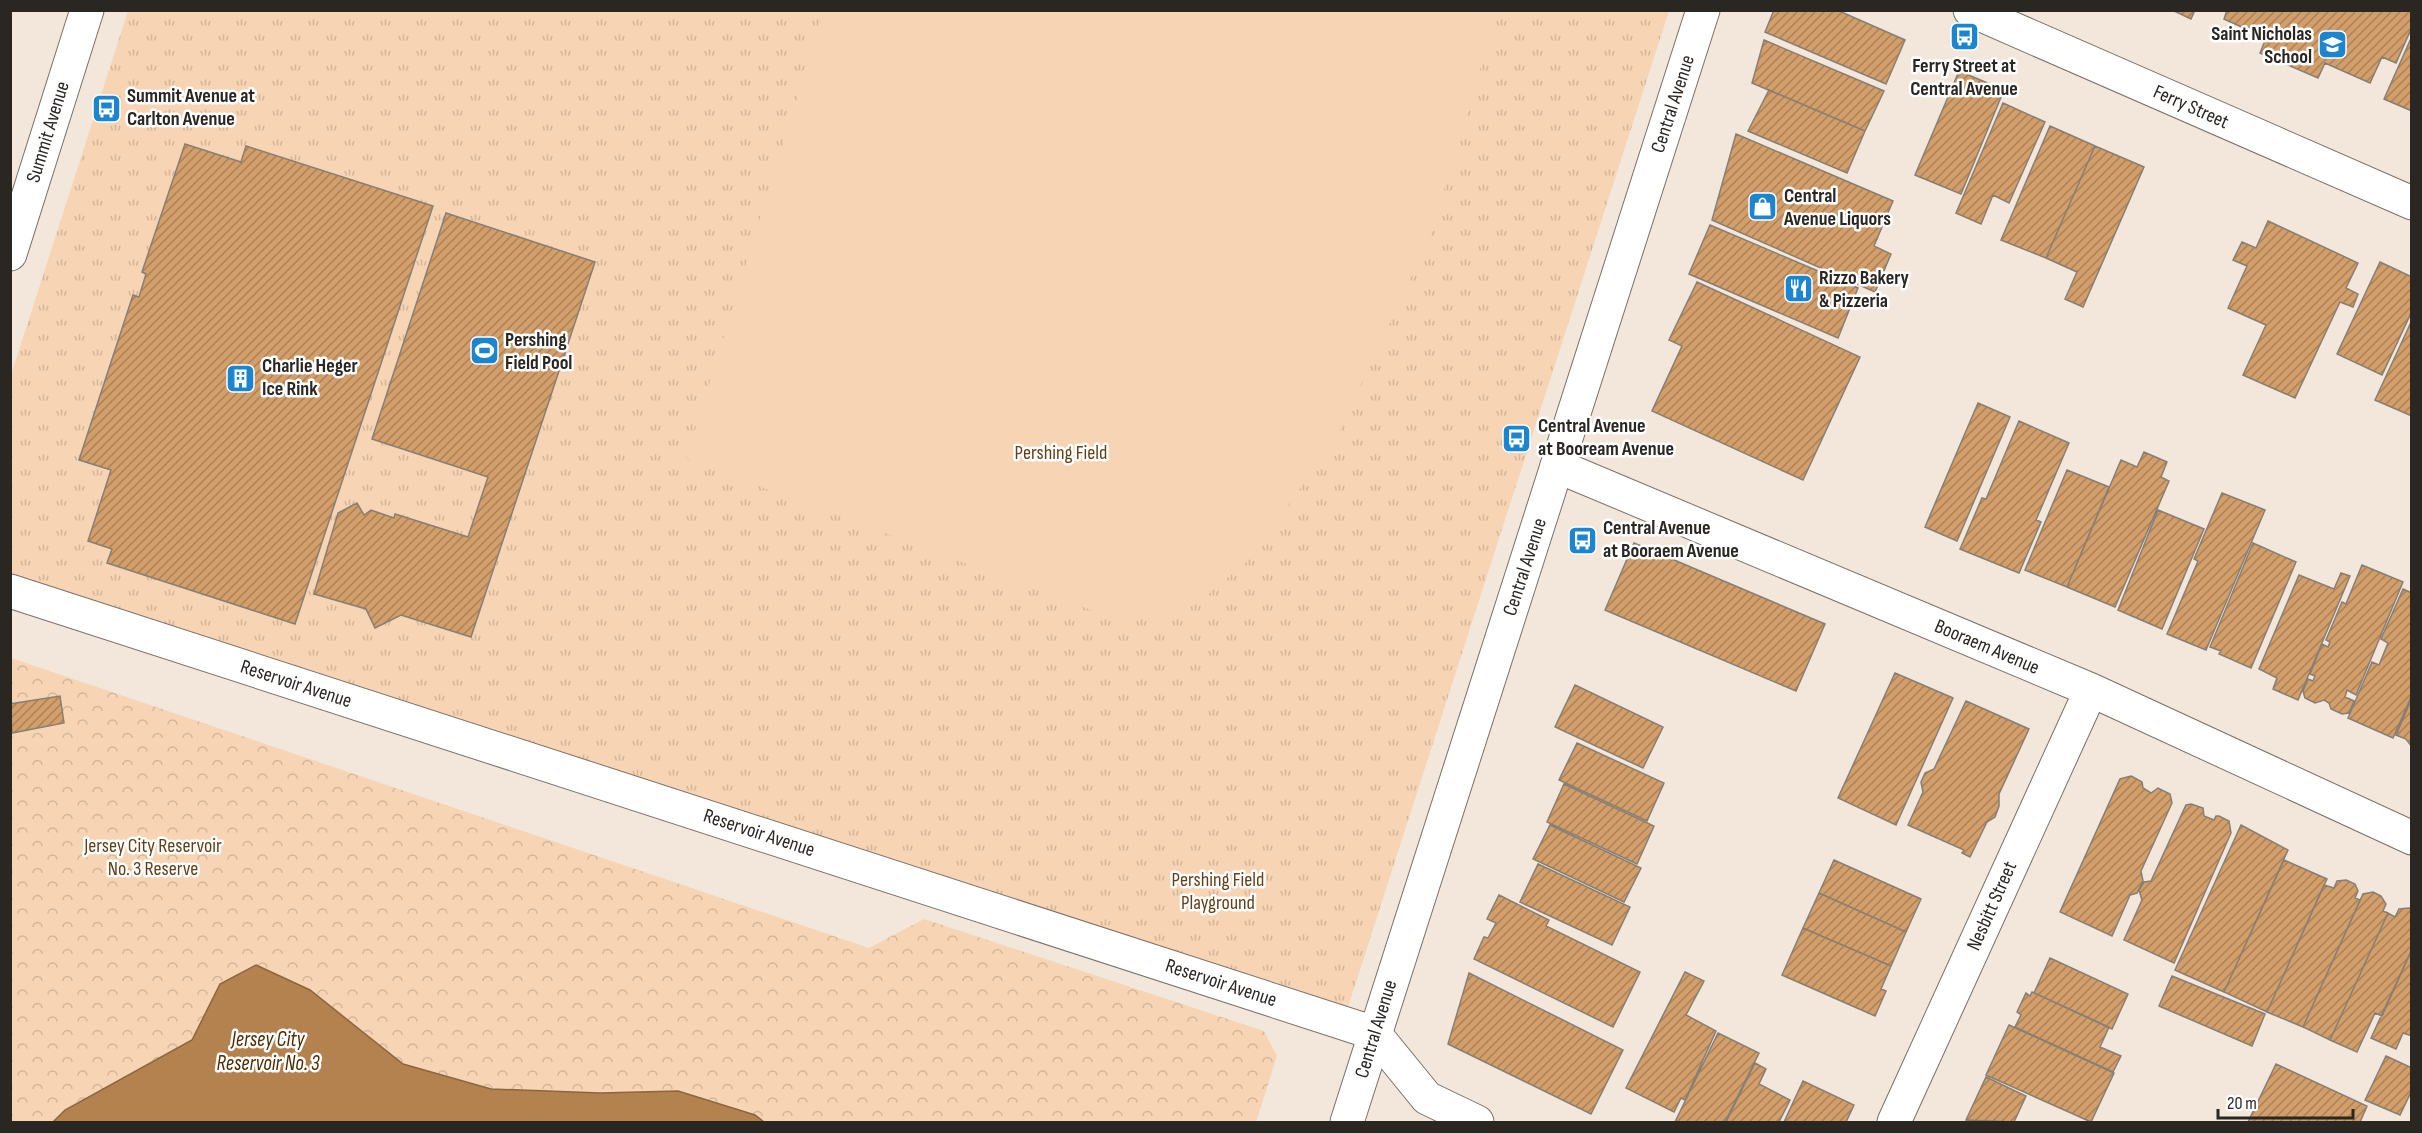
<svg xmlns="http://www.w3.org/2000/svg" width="2422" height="1133" font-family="'Sofia Sans Condensed',sans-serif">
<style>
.forest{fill:url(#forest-crowns)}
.park{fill:url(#park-tufts)}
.pitch{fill:#f6d4b4}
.water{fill:#b4824e;stroke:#8b6641;stroke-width:1.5}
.building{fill:url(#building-hatch);stroke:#887e74;stroke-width:1.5}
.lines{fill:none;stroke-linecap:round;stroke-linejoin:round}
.minor-casing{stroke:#7b7167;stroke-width:35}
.major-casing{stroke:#7b7167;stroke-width:35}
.minor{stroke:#fff;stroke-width:33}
.major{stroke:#fff;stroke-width:33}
.labels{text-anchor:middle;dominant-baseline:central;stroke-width:5;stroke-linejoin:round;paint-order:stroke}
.poi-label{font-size:20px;font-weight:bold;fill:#2a2622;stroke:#fff;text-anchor:start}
.street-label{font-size:20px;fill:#2a2622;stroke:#fff}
.park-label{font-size:20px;fill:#623f17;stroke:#fff}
.water-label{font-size:21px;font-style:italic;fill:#4c2b00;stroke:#fff}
</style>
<defs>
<pattern id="forest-crowns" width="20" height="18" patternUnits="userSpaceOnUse" patternTransform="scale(1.5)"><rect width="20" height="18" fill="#f6d4b4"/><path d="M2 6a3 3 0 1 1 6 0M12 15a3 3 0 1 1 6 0" fill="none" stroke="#d3b69a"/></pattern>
<pattern id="park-tufts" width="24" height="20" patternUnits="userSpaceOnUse" patternTransform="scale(1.5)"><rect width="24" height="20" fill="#f6d4b4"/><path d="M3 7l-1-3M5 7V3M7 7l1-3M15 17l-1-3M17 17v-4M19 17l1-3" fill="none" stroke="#d3b69a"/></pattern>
<pattern id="building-hatch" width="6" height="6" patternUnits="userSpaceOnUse" patternTransform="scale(1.5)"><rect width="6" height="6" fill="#d29e6a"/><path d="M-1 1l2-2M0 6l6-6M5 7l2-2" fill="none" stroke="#ab8157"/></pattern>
</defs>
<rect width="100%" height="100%" fill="#f3e7dc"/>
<!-- forest -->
<path class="forest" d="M 11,658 L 869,948 L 924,919 L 1264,1031 L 1277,1056 L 1256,1122 L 764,1122 L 755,1115 L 678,1091 L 600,1093 L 491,1089 L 403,1064 L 353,1023 L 220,984 L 192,1040 L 66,1110 L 53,1122 L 11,1122 Z"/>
<!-- park -->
<path class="park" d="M 128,11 L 1669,11 L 1347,1010 L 11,576 L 11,375 Z"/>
<!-- pitch -->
<path class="pitch" d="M 1468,11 L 1495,19 L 1429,239 L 1337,436 L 1252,557 L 1194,606 L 1118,620 L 686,459 L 824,11 Z"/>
<!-- water -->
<path class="water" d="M 256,965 L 310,990 L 403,1064 L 491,1089 L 600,1093 L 678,1091 L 755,1115 L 764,1122 L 53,1122 L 65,1110 L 192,1040 L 220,984 Z"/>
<!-- building -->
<path class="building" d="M 1774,10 L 1837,10 L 1905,40 L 1886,84 L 1765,32 Z
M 2172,10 L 2195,10 L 2191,19 Z
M 2227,10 L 2412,10 L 2412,27 L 2396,63 L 2382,57 L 2370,83 L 2325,63 L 2318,78 L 2260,53 L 2266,38 L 2224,19 Z
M 2412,36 L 2412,111 L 2384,99 Z
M 1764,40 L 1884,91 L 1865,131 L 1752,83 Z
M 1959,71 L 2004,90 L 1961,194 L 1915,175 Z
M 1769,90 L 1865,131 L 1847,173 L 1748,131 Z
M 2003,103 L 2045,122 L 2009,203 L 1993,195 L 1981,224 L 1956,213 Z
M 2050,126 L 2095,146 L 2046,258 L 2001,240 Z
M 1736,134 L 1893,201 L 1874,246 L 1891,254 L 1875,292 L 1712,220 Z
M 185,144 L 241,162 L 246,146 L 433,206 L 295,624 L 107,563 L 112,549 L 88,541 L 111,470 L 79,460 L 133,295 L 139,297 L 146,274 L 142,272 Z
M 2095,146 L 2144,167 L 2083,307 L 2065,299 L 2077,272 L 2046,258 Z
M 446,213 L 595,262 L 471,637 L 401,615 L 375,628 L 366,609 L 314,594 L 338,513 L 357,503 L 364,515 L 371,510 L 394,518 L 395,514 L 468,537 L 488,477 L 372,439 Z
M 2268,221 L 2358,263 L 2346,288 L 2358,294 L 2353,307 L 2340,302 L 2295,398 L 2243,375 L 2266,325 L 2228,308 L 2247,266 L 2233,260 L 2242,242 L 2256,248 Z
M 1710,225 L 1858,288 L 1838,338 L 1689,274 Z
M 2380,262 L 2412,277 L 2412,311 L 2382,375 L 2337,354 Z
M 1697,282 L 1860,357 L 1803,480 L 1652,411 L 1682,346 L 1669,340 Z
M 2412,320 L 2412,416 L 2375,400 Z
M 1978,403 L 2010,417 L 1957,541 L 1925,527 Z
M 2019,421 L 2069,443 L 2036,520 L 2041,522 L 2019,573 L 1960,549 L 1982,498 L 1986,499 Z
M 2144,452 L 2167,462 L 2161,477 L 2169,481 L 2115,607 L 2067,587 L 2121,460 L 2137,467 Z
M 2067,470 L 2109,487 L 2067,587 L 2025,570 Z
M 2222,493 L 2265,510 L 2206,650 L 2167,634 L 2198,561 L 2194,559 Z
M 2158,510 L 2204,529 L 2162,629 L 2118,610 Z
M 1634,543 L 1825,624 L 1796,691 L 1605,610 Z
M 2253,543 L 2296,562 L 2251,668 L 2219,654 L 2221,651 L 2210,647 Z
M 2362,565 L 2403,582 L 2356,695 L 2347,690 L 2345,697 L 2354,701 L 2349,713 L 2342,714 L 2331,709 L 2329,703 L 2324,700 L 2315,703 L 2305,698 L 2303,691 L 2308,679 L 2313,681 L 2315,676 L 2310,674 L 2322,644 L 2328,647 L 2330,642 L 2326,640 L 2342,602 L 2346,604 Z
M 2341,573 L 2350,576 L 2298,700 L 2273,689 L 2277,678 L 2259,669 L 2299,575 L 2334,589 Z
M 2403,589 L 2412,593 L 2412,695 L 2393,738 L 2348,718 L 2372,662 L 2379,665 L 2388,643 L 2381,639 Z
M 1895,673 L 1953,698 L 1896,825 L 1838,798 Z
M 1575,685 L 1663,727 L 1643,768 L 1555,727 Z
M 60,696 L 64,723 L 12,733 L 10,704 Z
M 2412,698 L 2412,747 L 2406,739 L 2396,735 Z
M 1966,701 L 2029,729 L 1999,794 L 1999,806 L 1995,817 L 1987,822 L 1970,857 L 1962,853 L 1964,850 L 1908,825 L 1923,792 L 1921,782 L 1925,773 L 1934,769 Z
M 1577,743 L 1664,783 L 1647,821 L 1559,780 Z
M 2131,776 L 2142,782 L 2143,788 L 2151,793 L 2158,788 L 2170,794 L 2172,803 L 2141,871 L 2143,881 L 2137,893 L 2130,895 L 2112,936 L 2060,912 L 2120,779 Z
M 1564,784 L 1654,826 L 1637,864 L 1547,822 Z
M 2191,804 L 2203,808 L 2204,816 L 2214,820 L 2216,816 L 2219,816 L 2229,821 L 2231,833 L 2174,963 L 2124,940 L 2142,900 L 2139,890 L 2144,882 L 2151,881 L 2186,805 Z
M 1550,825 L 1641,868 L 1624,902 L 1533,859 Z
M 2241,825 L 2288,850 L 2224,992 L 2175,970 Z
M 1834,860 L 1921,899 L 1906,932 L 1819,893 Z
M 2284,860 L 2327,879 L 2267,1012 L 2224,992 Z
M 1538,864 L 1630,907 L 1612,945 L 1520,902 Z
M 2346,880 L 2355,884 L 2358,891 L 2355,898 L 2360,900 L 2303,1027 L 2267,1012 L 2324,885 L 2334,888 L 2337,881 Z
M 2373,892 L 2381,896 L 2386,904 L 2383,911 L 2388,913 L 2330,1040 L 2303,1027 L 2363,894 Z
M 1819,893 L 1906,932 L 1891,966 L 1803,928 Z
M 1499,895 L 1549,920 L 1546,926 L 1640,972 L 1613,1027 L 1474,959 L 1484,937 L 1488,938 L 1496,923 L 1487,919 Z
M 2409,908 L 2412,909 L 2412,949 L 2382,1016 L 2375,1013 L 2357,1052 L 2330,1040 L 2388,913 L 2395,917 L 2399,909 Z
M 1803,928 L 1891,966 L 1881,989 L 1886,991 L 1875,1016 L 1782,975 Z
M 2412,949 L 2412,1036 L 2403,1033 L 2396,1049 L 2371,1038 Z
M 2050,958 L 2128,994 L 2112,1029 L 2034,993 Z
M 1685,972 L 1704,981 L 1686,1015 L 1716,1031 L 1685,1100 L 1681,1098 L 1674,1112 L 1626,1088 Z
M 1469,973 L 1623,1050 L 1591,1114 L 1448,1044 Z
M 2172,976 L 2265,1014 L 2252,1046 L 2159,1006 Z
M 2032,992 L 2109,1027 L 2100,1047 L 2121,1056 L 2113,1072 L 2015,1027 L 2021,1015 L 2017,1012 L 2026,993 L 2030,996 Z
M 2009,1025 L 2114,1073 L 2091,1122 L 1986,1075 Z
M 1718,1033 L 1759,1053 L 1725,1122 L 1675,1122 Z
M 2386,1056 L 2412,1068 L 2412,1090 L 2400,1115 L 2365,1100 Z
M 1755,1063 L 1766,1069 L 1759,1084 L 1790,1100 L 1779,1122 L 1726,1122 Z
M 2276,1064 L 2367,1106 L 2360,1122 L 2248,1122 Z
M 1986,1077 L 2026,1096 L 2014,1122 L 1966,1120 Z
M 1803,1081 L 1854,1105 L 1846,1122 L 1784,1122 Z"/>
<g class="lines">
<defs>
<path id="minor" d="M 1970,10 L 2412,203
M 10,254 L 87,10
M 1557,466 L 2091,690 L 2412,838
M 10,591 L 1374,1033 L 1427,1098 L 1477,1122
M 1894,1122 L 2091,690"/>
<path id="major" d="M 1347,1122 L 1703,10"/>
</defs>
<!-- minor casing -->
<use href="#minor" class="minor-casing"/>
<!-- major casing -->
<use href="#major" class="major-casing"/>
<!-- minor -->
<use href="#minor" class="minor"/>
<!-- major -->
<use href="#major" class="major"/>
</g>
<!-- icons -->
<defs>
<symbol id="bus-square" viewBox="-11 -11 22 22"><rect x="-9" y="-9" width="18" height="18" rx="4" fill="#1b85cf" stroke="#fff"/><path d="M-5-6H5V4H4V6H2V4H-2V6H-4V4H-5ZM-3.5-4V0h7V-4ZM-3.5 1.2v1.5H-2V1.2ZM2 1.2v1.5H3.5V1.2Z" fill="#fff"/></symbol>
<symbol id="school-square" viewBox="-11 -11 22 22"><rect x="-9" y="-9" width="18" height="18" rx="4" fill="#1b85cf" stroke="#fff"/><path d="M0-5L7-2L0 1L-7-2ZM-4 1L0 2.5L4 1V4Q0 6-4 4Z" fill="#fff"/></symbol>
<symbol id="shop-square" viewBox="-11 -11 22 22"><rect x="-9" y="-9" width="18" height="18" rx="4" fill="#1b85cf" stroke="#fff"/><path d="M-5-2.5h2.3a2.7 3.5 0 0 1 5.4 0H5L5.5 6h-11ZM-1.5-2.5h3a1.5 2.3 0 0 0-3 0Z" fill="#fff"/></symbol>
<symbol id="restaurant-square" viewBox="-11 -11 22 22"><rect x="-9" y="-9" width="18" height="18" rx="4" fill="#1b85cf" stroke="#fff"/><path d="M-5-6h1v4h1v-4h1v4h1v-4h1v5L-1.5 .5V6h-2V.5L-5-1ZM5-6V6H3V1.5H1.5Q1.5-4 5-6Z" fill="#fff"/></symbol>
<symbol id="stadium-square" viewBox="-11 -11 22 22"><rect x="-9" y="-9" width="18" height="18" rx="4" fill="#1b85cf" stroke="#fff"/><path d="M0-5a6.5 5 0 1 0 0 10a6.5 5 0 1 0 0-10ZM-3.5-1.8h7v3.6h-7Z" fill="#fff"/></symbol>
<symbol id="building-square" viewBox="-11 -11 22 22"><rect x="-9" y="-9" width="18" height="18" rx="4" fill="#1b85cf" stroke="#fff"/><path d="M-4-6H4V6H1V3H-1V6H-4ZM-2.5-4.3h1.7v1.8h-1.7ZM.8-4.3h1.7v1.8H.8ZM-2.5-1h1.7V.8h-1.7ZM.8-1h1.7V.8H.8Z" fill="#fff"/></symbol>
</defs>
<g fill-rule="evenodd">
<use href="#bus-square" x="1948" y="20" width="33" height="33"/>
<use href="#school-square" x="2316" y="28" width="33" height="33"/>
<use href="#bus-square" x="90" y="92" width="33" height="33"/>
<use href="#shop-square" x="1746" y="190" width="33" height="33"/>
<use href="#restaurant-square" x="1782" y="272" width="33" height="33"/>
<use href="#stadium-square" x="468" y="334" width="33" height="33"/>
<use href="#building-square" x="224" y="362" width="33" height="33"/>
<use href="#bus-square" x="1500" y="422" width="33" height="33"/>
<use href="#bus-square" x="1566" y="524" width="33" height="33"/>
</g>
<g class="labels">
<!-- poi labels -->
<g class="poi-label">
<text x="2312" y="34" text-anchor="end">Saint Nicholas<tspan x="2312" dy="23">School</tspan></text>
<text x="1964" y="66" text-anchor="middle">Ferry Street at<tspan x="1964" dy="23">Central Avenue</tspan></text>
<text x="127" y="96">Summit Avenue at<tspan x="127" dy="23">Carlton Avenue</tspan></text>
<text x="1784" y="196">Central<tspan x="1784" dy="23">Avenue Liquors</tspan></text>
<text x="1819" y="278">Rizzo Bakery<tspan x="1819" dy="23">&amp; Pizzeria</tspan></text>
<text x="505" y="340">Pershing<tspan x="505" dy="23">Field Pool</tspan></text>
<text x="262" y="366">Charlie Heger<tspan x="262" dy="23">Ice Rink</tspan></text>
<text x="1538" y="426">Central Avenue<tspan x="1538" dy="23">at Booream Avenue</tspan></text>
<text x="1603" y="528">Central Avenue<tspan x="1603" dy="23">at Booraem Avenue</tspan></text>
</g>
<!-- street labels -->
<g class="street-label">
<text transform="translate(1673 104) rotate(-72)">Central Avenue</text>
<text transform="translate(2191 107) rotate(24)">Ferry Street</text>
<text transform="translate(48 132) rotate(-73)">Summit Avenue</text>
<text transform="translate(1525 567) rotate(-72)">Central Avenue</text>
<text transform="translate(1987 647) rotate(23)">Booraem Avenue</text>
<text transform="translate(296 684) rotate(18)">Reservoir Avenue</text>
<text transform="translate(759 833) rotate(18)">Reservoir Avenue</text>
<text transform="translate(1992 906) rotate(-66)">Nesbitt Street</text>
<text transform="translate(1221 983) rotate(18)">Reservoir Avenue</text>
<text transform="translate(1376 1029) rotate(-73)">Central Avenue</text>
</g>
<!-- park labels -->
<g class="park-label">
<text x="1061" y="453">Pershing Field</text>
<text x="153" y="846">Jersey City Reservoir<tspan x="153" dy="23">No. 3 Reserve</tspan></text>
<text x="1218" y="880">Pershing Field<tspan x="1218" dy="23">Playground</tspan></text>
</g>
<!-- water labels -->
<g class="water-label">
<text x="268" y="1039">Jersey City<tspan x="268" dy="24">Reservoir No. 3</tspan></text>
</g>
</g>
<!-- border -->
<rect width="2422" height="1133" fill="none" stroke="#2a2622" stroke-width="24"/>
<!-- scale -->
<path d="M2218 1109v9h135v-9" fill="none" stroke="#2a2622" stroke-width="3"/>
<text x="2227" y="1109" font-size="18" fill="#2a2622" stroke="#ffffff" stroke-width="4.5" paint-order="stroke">20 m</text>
</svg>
